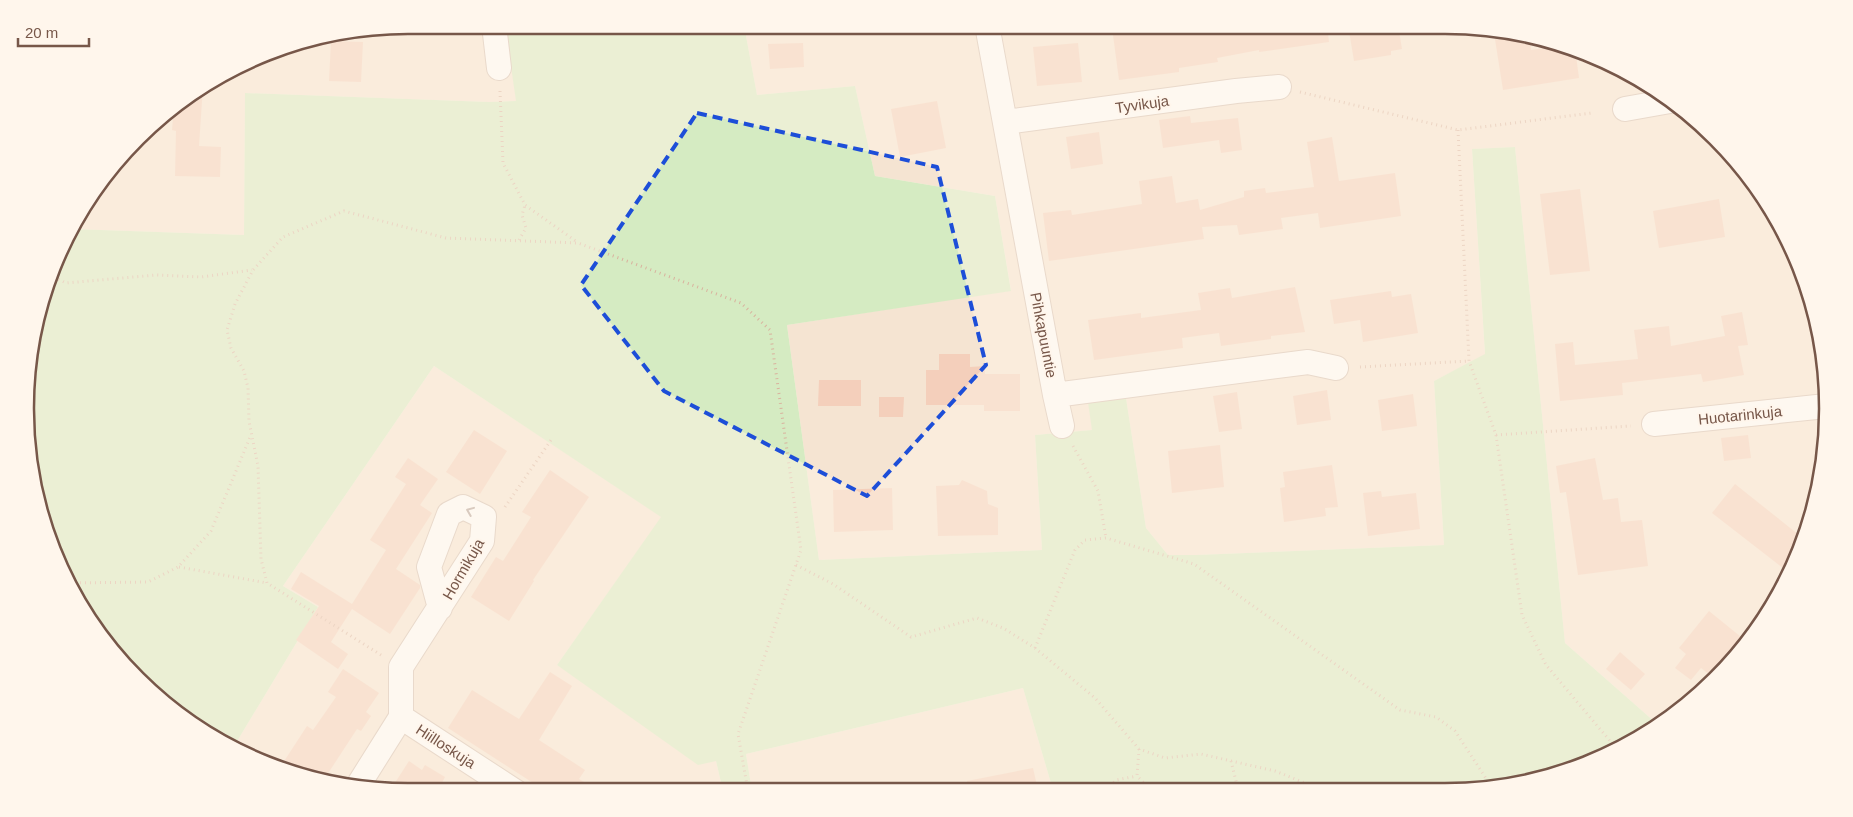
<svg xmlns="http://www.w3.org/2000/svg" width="1853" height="817" font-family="Helvetica,sans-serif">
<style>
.residential{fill:#f5e4d2}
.green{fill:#d5ebc2}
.building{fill:#f4cfbb}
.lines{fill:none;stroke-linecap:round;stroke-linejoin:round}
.street-casing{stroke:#d1bbad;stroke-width:26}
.path{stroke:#d9b29e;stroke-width:3;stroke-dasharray:1 4;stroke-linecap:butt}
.street{stroke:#fff;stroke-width:24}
.oneway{stroke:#ad9a92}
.marked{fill:none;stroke:#1d4ed8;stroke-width:4;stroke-dasharray:10 6;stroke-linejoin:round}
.labels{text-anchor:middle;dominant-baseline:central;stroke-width:4;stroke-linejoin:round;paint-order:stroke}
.street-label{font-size:15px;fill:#775749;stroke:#fff6ec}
.rim{fill:none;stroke:#775749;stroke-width:2.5}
</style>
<rect width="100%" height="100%" fill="#fdf2e4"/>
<!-- residential -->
<path class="residential" d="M 409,25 L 505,25 L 517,101 L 489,102 L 245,93 L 244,235 L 72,229 L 77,216 L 156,120 L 217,76 L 285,45 Z
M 744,25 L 1445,25 L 1568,45 L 1636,77 L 1698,120 L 1749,175 L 1789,239 L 1815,310 L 1827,384 L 1825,459 L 1808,532 L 1763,622 L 1697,697 L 1656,723 L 1565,643 L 1515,147 L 1472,149 L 1485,355 L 1434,381 L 1444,545 L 1196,555 L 1168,555 L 1146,528 L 1126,398 L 1092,430 L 1035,435 L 1042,550 L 819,560 L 787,325 L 1011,290 L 995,196 L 875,176 L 855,86 L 757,95 Z
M 434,366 L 662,517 L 557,665 L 716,761 L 723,791 L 409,792 L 285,772 L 233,748 L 318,607 L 283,586 Z
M 1023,688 L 1053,790 L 752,791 L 746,754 Z"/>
<!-- green -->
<path class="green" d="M 505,25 L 744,25 L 757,95 L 855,86 L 875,176 L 995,196 L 1011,291 L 787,325 L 819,560 L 1042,550 L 1035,435 L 1092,430 L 1088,402 L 1126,398 L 1146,528 L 1168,555 L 1196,555 L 1444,545 L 1434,381 L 1485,354 L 1472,149 L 1515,147 L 1565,643 L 1656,723 L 1592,763 L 1495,789 L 1053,790 L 1023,688 L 746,754 L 752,791 L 723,791 L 716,761 L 698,765 L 557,665 L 661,517 L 434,366 L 283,586 L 318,607 L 233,748 L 217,741 L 156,697 L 76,600 L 32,483 L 25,408 L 32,334 L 72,229 L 244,235 L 245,93 L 489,102 L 516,101 Z"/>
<!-- building -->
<path class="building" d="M 1225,25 L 1327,25 L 1329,42 L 1259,52 L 1259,50 L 1217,58 L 1218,62 L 1179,68 L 1179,72 L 1119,80 L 1113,35 L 1174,28 L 1174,33 Z
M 1348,25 L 1398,25 L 1402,49 L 1391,51 L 1391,55 L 1354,61 Z
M 1494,33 L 1530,39 L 1531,50 L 1566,45 L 1575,48 L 1579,78 L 1503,90 Z
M 331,41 L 363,42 L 361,82 L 329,81 Z
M 803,43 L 804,67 L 770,69 L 768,44 Z
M 1078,43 L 1082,82 L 1037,86 L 1033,47 Z
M 203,86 L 199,146 L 221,147 L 220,177 L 175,176 L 176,131 L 172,130 L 174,107 Z
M 937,101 L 946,148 L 900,157 L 891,109 Z
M 1190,116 L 1191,123 L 1238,118 L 1242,150 L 1221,153 L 1219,140 L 1163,148 L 1159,120 Z
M 1099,132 L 1103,164 L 1071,169 L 1066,137 Z
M 1332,137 L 1339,181 L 1395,173 L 1401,216 L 1320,228 L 1318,213 L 1281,218 L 1283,229 L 1239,235 L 1237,225 L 1202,227 L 1204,239 L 1049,261 L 1043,213 L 1071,210 L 1072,215 L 1142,204 L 1139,181 L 1172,176 L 1176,203 L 1198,199 L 1200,210 L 1244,197 L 1244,191 L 1265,188 L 1266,193 L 1314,187 L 1307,142 Z
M 1580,189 L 1590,271 L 1550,275 L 1540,194 Z
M 1719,199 L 1725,237 L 1659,248 L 1653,211 Z
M 1295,287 L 1305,332 L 1271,336 L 1271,339 L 1221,346 L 1219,333 L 1182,338 L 1183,348 L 1094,360 L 1088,320 L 1141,313 L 1141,318 L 1201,310 L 1198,293 L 1230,288 L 1232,298 Z
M 1391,291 L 1392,297 L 1411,294 L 1418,333 L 1363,342 L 1360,320 L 1334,324 L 1330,300 Z
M 1742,312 L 1748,345 L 1738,346 L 1744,375 L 1703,382 L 1701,374 L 1622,383 L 1623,395 L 1560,401 L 1555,344 L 1573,342 L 1575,365 L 1638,359 L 1634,330 L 1669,326 L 1671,346 L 1725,336 L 1721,316 Z
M 939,354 L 970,354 L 970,367 L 985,366 L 985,374 L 1020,374 L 1020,411 L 984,411 L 984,405 L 926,405 L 926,370 L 939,370 Z
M 819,380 L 861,380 L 861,406 L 818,406 Z
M 1327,390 L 1331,420 L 1297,425 L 1293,396 Z
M 1237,392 L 1242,429 L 1219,432 L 1213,396 Z
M 1413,394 L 1417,426 L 1382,431 L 1378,400 Z
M 879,397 L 904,397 L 903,417 L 879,417 Z
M 474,430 L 507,451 L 480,494 L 446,472 Z
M 1748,435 L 1751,458 L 1724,461 L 1721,438 Z
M 1220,445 L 1224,487 L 1172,493 L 1168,451 Z
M 408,458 L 438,479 L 420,505 L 432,513 L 396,569 L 420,585 L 420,588 L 390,634 L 352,609 L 331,642 L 348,654 L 338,669 L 296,640 L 319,606 L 291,589 L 301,572 L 352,604 L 386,550 L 370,540 L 406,484 L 395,477 Z
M 1595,458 L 1603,500 L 1618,498 L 1621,522 L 1642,520 L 1648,566 L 1578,575 L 1566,492 L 1560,493 L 1556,466 Z
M 1332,465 L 1338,507 L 1325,508 L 1326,516 L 1284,522 L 1280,488 L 1285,487 L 1283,472 Z
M 550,470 L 589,497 L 533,580 L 534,581 L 509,621 L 471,597 L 496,557 L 503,561 L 531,517 L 522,512 Z
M 962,480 L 987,491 L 988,504 L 998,508 L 998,535 L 938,536 L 936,486 L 959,485 Z
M 1735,484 L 1804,539 L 1788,572 L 1712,513 Z
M 892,488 L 893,530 L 834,532 L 833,490 Z
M 1381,491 L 1382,497 L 1416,493 L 1420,529 L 1368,536 L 1363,493 Z
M 1709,611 L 1746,641 L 1714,678 L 1701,668 L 1691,680 L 1675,668 L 1686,654 L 1679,648 Z
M 1620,652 L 1645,674 L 1631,690 L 1606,669 Z
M 343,669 L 379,693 L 366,712 L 371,716 L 361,731 L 357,729 L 325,778 L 285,772 L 279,769 L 307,726 L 313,730 L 336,697 L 328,692 Z
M 550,672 L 572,686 L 539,740 L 585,770 L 579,779 L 599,791 L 547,792 L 448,728 L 472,690 L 519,719 Z
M 409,761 L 422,770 L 425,765 L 445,777 L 437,792 L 408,792 L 391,789 Z
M 1033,768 L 1038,790 L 968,790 L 967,781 Z"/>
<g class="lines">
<defs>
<path id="street" d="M 494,25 L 499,68
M 987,25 L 1055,395 L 1308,362 L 1336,368
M 1625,109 L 1670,101
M 1005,122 L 1236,91 L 1279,87
M 1055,395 L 1062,426
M 1654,424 L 1826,406
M 401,717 L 401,667 L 482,541 L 484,517 L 463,507 L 449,514 L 429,567 L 440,608
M 401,717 L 516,792
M 359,784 L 401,717"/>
</defs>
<!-- street casing -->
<use href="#street" class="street-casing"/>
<!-- path -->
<path class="path" d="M 500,91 L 503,163 L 525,205 L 577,242
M 1300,92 L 1458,130 L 1592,113
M 1458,130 L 1469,361 L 1496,435 L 1522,615 L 1546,665 L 1616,748
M 519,240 L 526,228 L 522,215 L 525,205
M 54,277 L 66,283 L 156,275 L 201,277 L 252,270
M 1360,367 L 1469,361
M 1496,435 L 1631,426
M 1073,446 L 1098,491 L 1106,538
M 505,507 L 551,440
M 796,565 L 833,584 L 911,637 L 977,618 L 1003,628 L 1035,648 L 1095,698 L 1139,749 L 1165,758 L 1201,754 L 1275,771 L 1320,789
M 179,567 L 267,583
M 70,583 L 148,582 L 178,567 L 211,531 L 251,435
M 1035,648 L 1075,550 L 1085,540 L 1106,538 L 1194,564 L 1400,710 L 1436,717 L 1455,731 L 1493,789
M 381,655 L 267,583 L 261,559 L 258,466 L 249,421 L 248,388 L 244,371 L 231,348 L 227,330 L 235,304 L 253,270 L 283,237 L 344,211 L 446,238 L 578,243 L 741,303 L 770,330 L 801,550 L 738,734 L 748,791
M 1139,749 L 1137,776 L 1151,790
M 1231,761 L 1238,789
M 1107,790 L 1116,780 L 1137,776"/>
<!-- street -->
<use href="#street" class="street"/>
</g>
<!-- one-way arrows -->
<defs><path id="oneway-chevron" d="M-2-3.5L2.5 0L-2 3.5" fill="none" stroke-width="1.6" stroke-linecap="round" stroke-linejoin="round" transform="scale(1.25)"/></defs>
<use class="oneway" href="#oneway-chevron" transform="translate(470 511) rotate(-158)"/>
<!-- marked area -->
<path d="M0 0H1853V817H0ZM 697,113 L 937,167 L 986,365 L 867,496 L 664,391 L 581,285 Z" fill="#fdf2e4" fill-opacity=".55" fill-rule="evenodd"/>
<path class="marked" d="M 697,113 L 937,167 L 986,365 L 867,496 L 664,391 L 581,285 Z"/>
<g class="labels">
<!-- street labels -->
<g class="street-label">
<text transform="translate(1142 104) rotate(-8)">Tyvikuja</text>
<text transform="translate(1044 335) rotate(79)">Pihkapuuntie</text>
<text transform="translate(1740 415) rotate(-6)">Huotarinkuja</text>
<text transform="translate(463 569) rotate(-60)">Hormikuja</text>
<text transform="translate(446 746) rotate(33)">Hiilloskuja</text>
</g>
</g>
<!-- crop -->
<path d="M0 0H1853V817H0ZM408 34H1445A374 374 0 0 1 1819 408V409A374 374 0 0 1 1445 783H408A374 374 0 0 1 34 409V408A374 374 0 0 1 408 34Z" fill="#fff6ec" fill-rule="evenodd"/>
<path class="rim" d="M408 34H1445A374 374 0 0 1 1819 408V409A374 374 0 0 1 1445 783H408A374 374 0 0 1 34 409V408A374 374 0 0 1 408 34Z"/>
<!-- scale -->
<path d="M18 38v8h71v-8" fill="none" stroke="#775749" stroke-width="2.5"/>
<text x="25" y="38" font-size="15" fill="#775749" stroke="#fff6ec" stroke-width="4" paint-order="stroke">20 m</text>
</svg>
